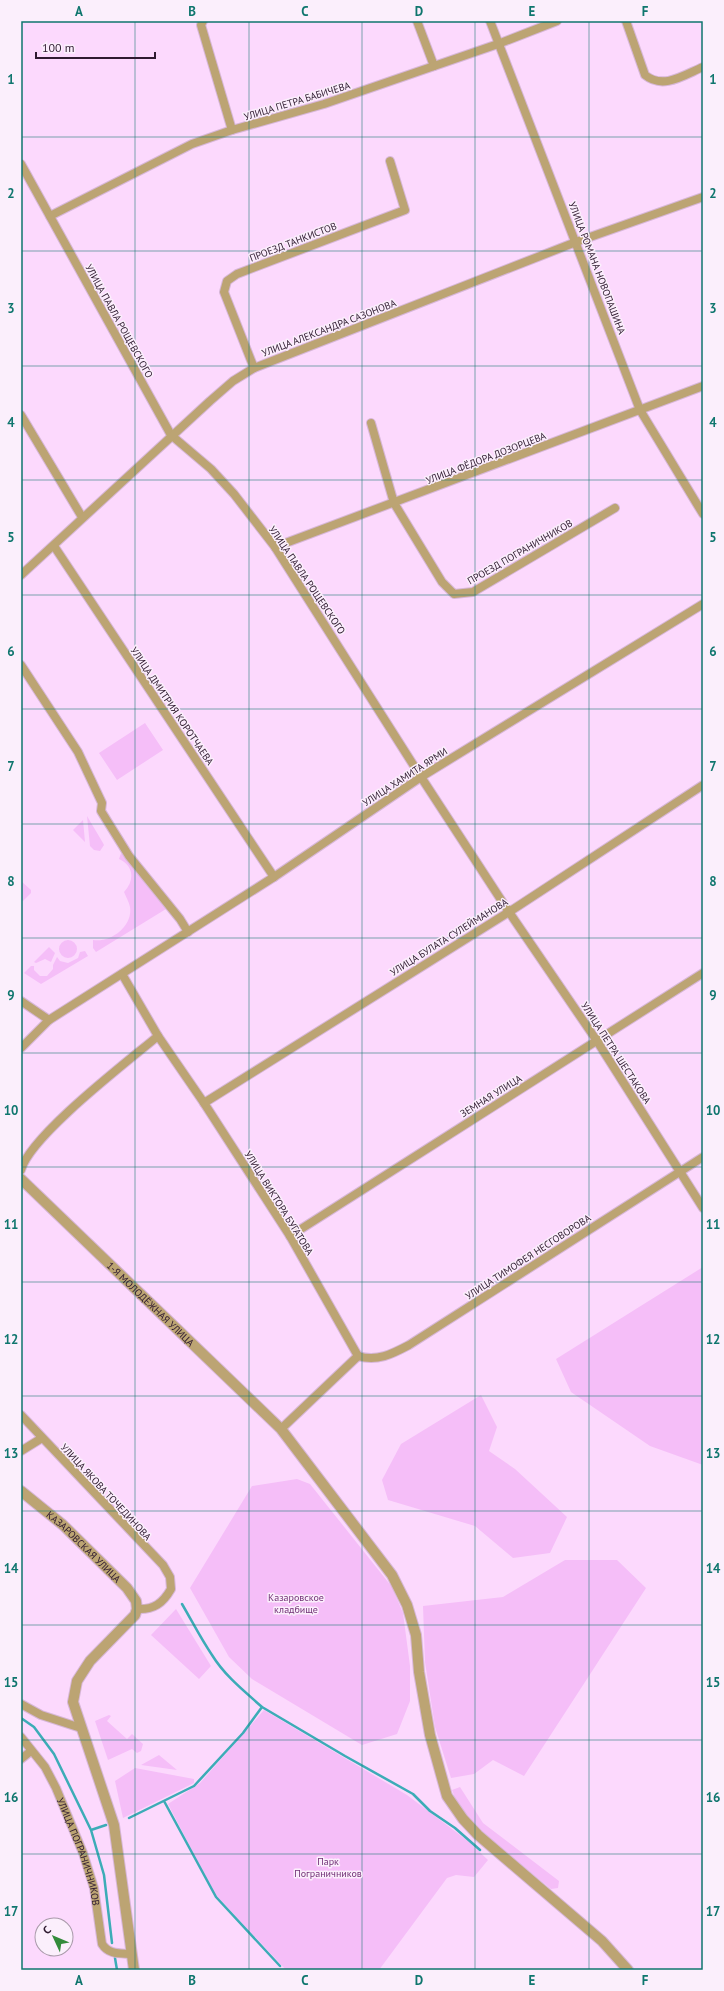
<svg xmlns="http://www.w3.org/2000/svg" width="724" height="1991" font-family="'PT Sans',sans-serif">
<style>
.green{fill:#f5bef8}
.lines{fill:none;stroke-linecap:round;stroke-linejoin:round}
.stream{stroke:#3cacb7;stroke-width:2.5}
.minor-casing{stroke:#d7b7d8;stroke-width:10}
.tertiary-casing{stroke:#d7b7d8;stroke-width:12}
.minor{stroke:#bca473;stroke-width:8}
.tertiary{stroke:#bca473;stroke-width:10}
.grid{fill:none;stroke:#0f766e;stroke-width:1;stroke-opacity:0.55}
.labels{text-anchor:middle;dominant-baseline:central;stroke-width:3;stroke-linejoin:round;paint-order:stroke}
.street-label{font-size:10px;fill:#2f1a30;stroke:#fbeffc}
.park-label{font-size:10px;fill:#723176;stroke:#fbeffc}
.neatline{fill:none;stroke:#0f766e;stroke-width:1.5}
.grid-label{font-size:13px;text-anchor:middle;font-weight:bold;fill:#0f766e}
</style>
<rect width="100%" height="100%" fill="#fcd9fd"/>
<!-- green -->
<path class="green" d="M 145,723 L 163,750 L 117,780 L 99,753 Z
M 87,816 L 103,843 L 104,845 L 100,851 L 94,850 L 90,846 Z
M 83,820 L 85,842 L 73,830 Z
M 121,853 L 166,909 L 96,952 L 93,948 L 93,940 C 111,943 133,926 130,907 C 129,902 126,897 124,892 C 135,880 134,866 119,859 Z
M 21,881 L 31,890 L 31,893 L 23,901 L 21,900 Z
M59 949a9 9 0 1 1 18 0a9 9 0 1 1-18 0Z
M 49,947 L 55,953 L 51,962 L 45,959 L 36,963 L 34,962 Z
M 85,951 L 88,956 L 41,984 L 24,973 L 31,966 L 34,966 L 34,970 L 40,976 L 47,976 L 53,969 L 53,965 L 57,957 L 60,961 L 68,963 L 78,958 L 80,952 Z
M 703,1267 L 703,1465 L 650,1446 L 571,1392 L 556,1359 Z
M 481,1395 L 497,1427 L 489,1451 L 515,1469 L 567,1517 L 550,1553 L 513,1558 L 475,1526 L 388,1500 L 382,1480 L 401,1444 Z
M 297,1479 L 310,1484 L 392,1587 L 403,1613 L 410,1666 L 410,1701 L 397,1734 L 362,1745 L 252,1679 L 229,1657 L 190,1588 L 252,1486 Z
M 565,1560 L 617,1560 L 646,1588 L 524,1776 L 493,1760 L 474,1774 L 451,1778 L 435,1727 L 425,1662 L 423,1606 L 503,1597 Z
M 176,1609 L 211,1666 L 199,1679 L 151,1635 Z
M 264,1710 L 407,1795 L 468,1841 L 488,1860 L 474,1877 L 456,1875 L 447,1878 L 379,1970 L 286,1970 L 214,1893 L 168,1804 L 200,1783 Z
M 109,1715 L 111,1716 L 107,1721 L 127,1739 L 132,1734 L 143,1744 L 141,1751 L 137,1753 L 132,1749 L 108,1760 L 95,1721 Z
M 159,1755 L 177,1770 L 141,1765 Z
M 135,1768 L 194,1779 L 194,1783 L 123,1818 L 115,1781 Z
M 460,1787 L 483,1823 L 559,1881 L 558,1888 L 551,1889 L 476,1828 L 458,1806 L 452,1790 Z"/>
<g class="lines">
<!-- stream -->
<path class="stream" d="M 182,1604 C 192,1621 201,1639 212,1655 C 225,1676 244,1691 262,1707
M 21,1718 L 34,1727 L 54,1754 L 91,1830 L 104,1875 L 112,1943
M 164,1801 L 216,1897 L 280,1966
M 129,1818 L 194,1786 L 243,1733 L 262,1707 L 345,1756 L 413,1794 L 430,1811 L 455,1828 L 480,1850
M 91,1830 L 106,1825
M 115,1958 L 117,1970"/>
<defs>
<g id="minor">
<path d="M 203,21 L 201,25 L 232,130"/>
<path d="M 417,21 L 434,66"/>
<path d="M 490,21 L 640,410 L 703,514"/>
<path d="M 626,21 L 645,75 C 663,90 684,75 703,67"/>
<path d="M 21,164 L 171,435 L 211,469 L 234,494 L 275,547 L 421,777 L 509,912 L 597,1041 L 703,1208"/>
<path d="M 50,216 L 192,144 L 232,130 L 324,104 L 498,44 L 557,21"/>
<path d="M 254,368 L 224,292 L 227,281 L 237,274 L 405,210 L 390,161"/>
<path d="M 21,415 L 82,517"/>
<path d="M 371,423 L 394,503 L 442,582 L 454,594 L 473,592 L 615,508"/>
<path d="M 54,546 L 274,877"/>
<path d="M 275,547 L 703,386"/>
<path d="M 21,575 L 210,401 L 233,381 L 254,368 L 576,242 L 703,197"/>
<path d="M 21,665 L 78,752 L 102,803 L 101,811 L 129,856 L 180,919 L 188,932"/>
<path d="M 122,974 L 158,1036 L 204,1103 L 290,1236 L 358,1356"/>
<path d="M 21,1001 L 49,1020"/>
<path d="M 21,1048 L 49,1020 L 274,877 L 421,777 L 703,604"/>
<path d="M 204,1103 L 509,912 L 703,785"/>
<path d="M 21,1170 C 30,1136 127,1062 158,1036"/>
<path d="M 290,1236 L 703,973"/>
<path d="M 358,1356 C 377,1362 392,1354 409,1345 L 703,1157"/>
<path d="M 21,1415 L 163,1565 L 170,1577 L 171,1589 C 163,1603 154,1610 137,1609"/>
<path d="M 281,1429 L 358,1356"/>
<path d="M 21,1451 L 42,1438"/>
<path d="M 21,1704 L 41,1715 L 81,1728"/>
<path id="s1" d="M 21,1737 L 45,1767 L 56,1788 L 83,1853 L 94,1888 L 102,1944 C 109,1955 120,1953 132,1954"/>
<path d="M 21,1759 L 31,1751"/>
</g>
<g id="tertiary">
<path id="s2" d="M 21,1179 L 281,1429 L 392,1575 L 407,1605 L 416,1635 L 419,1672 L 430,1735 L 447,1796 L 463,1819 L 478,1835 L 602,1941 L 628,1970"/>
<path id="s3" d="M 21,1491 L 63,1525 L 127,1588 L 136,1601 L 137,1609 L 135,1615 L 90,1661 L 77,1681 L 73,1702 L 114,1825 L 134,1970"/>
</g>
</defs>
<!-- minor casing -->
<use href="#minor" class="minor-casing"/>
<!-- tertiary casing -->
<use href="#tertiary" class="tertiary-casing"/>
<!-- minor -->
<use href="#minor" class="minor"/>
<!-- tertiary -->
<use href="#tertiary" class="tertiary"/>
</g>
<!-- grid -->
<path class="grid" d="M 135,21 L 135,1970M 249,21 L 249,1970M 362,21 L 362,1970M 475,21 L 475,1970M 589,21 L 589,1970M 21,137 L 703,137M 21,251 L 703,251M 21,366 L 703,366M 21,480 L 703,480M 21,595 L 703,595M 21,709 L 703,709M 21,824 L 703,824M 21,938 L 703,938M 21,1053 L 703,1053M 21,1167 L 703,1167M 21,1282 L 703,1282M 21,1396 L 703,1396M 21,1511 L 703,1511M 21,1625 L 703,1625M 21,1740 L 703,1740M 21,1854 L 703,1854"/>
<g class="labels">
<!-- street labels -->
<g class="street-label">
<text transform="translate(297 101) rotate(-17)">УЛИЦА ПЕТРА БАБИЧЕВА</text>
<text transform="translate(293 242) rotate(-21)">ПРОЕЗД ТАНКИСТОВ</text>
<text transform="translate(597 268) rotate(69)">УЛИЦА РОМАНА НОВОПАШИНА</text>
<text transform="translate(119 321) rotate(61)">УЛИЦА ПАВЛА РОЩЕВСКОГО</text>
<text transform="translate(329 328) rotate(-21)">УЛИЦА АЛЕКСАНДРА САЗОНОВА</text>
<text transform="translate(486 458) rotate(-21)">УЛИЦА ФЁДОРА ДОЗОРЦЕВА</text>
<text transform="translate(520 552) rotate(-30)">ПРОЕЗД ПОГРАНИЧНИКОВ</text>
<text transform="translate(307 580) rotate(56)">УЛИЦА ПАВЛА РОЩЕВСКОГО</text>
<text transform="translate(172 706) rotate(56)">УЛИЦА ДМИТРИЯ КОРОТЧАЕВА</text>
<text transform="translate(405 777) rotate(-33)">УЛИЦА ХАМИТА ЯРМИ</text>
<text transform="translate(449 937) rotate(-32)">УЛИЦА БУЛАТА СУЛЕЙМАНОВА</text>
<text transform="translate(616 1053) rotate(57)">УЛИЦА ПЕТРА ШЕСТАКОВА</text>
<text transform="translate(491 1096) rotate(-32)">ЗЕМНАЯ УЛИЦА</text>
<text transform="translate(279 1203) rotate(58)">УЛИЦА ВИКТОРА БУГАТОВА</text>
<text transform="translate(528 1257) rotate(-33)">УЛИЦА ТИМОФЕЯ НЕСГОВОРОВА</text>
<text stroke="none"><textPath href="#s2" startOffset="180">1-Я МОЛОДЁЖНАЯ УЛИЦА</textPath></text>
<text transform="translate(106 1492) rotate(47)">УЛИЦА ЯКОВА ТОЧЕДИНОВА</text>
<text stroke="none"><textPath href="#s3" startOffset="84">КАЗАРОВСКАЯ УЛИЦА</textPath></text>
<text stroke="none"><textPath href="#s1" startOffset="130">УЛИЦА ПОГРАНИЧНИКОВ</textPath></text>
</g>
<!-- park labels -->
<g class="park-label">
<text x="296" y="1597">Казаровское<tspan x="296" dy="12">кладбище</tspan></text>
<text x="328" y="1861">Парк<tspan x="328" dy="12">Пограничников</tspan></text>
</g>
</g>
<!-- border -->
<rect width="724" height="1991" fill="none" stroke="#fbeffc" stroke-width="44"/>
<!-- north arrow -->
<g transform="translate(54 1937) rotate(314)"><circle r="19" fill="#fbeffc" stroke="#a99aaa"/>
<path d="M0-3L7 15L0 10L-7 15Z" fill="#338b3b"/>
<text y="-6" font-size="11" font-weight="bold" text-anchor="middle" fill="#2f1a30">С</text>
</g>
<!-- scale -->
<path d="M36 52v6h119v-6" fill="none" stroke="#2f1a30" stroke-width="2"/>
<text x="42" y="52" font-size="12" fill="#2f1a30" stroke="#fbeffc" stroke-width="3" paint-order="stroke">100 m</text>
<rect x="22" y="22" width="680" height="1947" class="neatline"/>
<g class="grid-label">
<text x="79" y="16">A</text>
<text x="192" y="16">B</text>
<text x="305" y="16">C</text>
<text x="419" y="16">D</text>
<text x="532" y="16">E</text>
<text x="645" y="16">F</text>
<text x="11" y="84">1</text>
<text x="713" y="84">1</text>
<text x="11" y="198">2</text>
<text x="713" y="198">2</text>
<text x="11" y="313">3</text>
<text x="713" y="313">3</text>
<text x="11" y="427">4</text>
<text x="713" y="427">4</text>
<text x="11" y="542">5</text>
<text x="713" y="542">5</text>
<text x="11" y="656">6</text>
<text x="713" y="656">6</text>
<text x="11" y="771">7</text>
<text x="713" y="771">7</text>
<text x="11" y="886">8</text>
<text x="713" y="886">8</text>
<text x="11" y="1000">9</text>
<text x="713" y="1000">9</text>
<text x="11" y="1115">10</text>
<text x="713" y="1115">10</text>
<text x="11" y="1229">11</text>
<text x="713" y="1229">11</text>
<text x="11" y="1344">12</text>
<text x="713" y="1344">12</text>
<text x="11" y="1458">13</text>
<text x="713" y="1458">13</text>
<text x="11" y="1573">14</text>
<text x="713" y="1573">14</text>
<text x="11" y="1687">15</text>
<text x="713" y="1687">15</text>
<text x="11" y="1802">16</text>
<text x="713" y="1802">16</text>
<text x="11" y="1916">17</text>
<text x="713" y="1916">17</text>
<text x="79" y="1985">A</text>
<text x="192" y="1985">B</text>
<text x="305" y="1985">C</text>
<text x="419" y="1985">D</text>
<text x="532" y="1985">E</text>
<text x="645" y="1985">F</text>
</g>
</svg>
